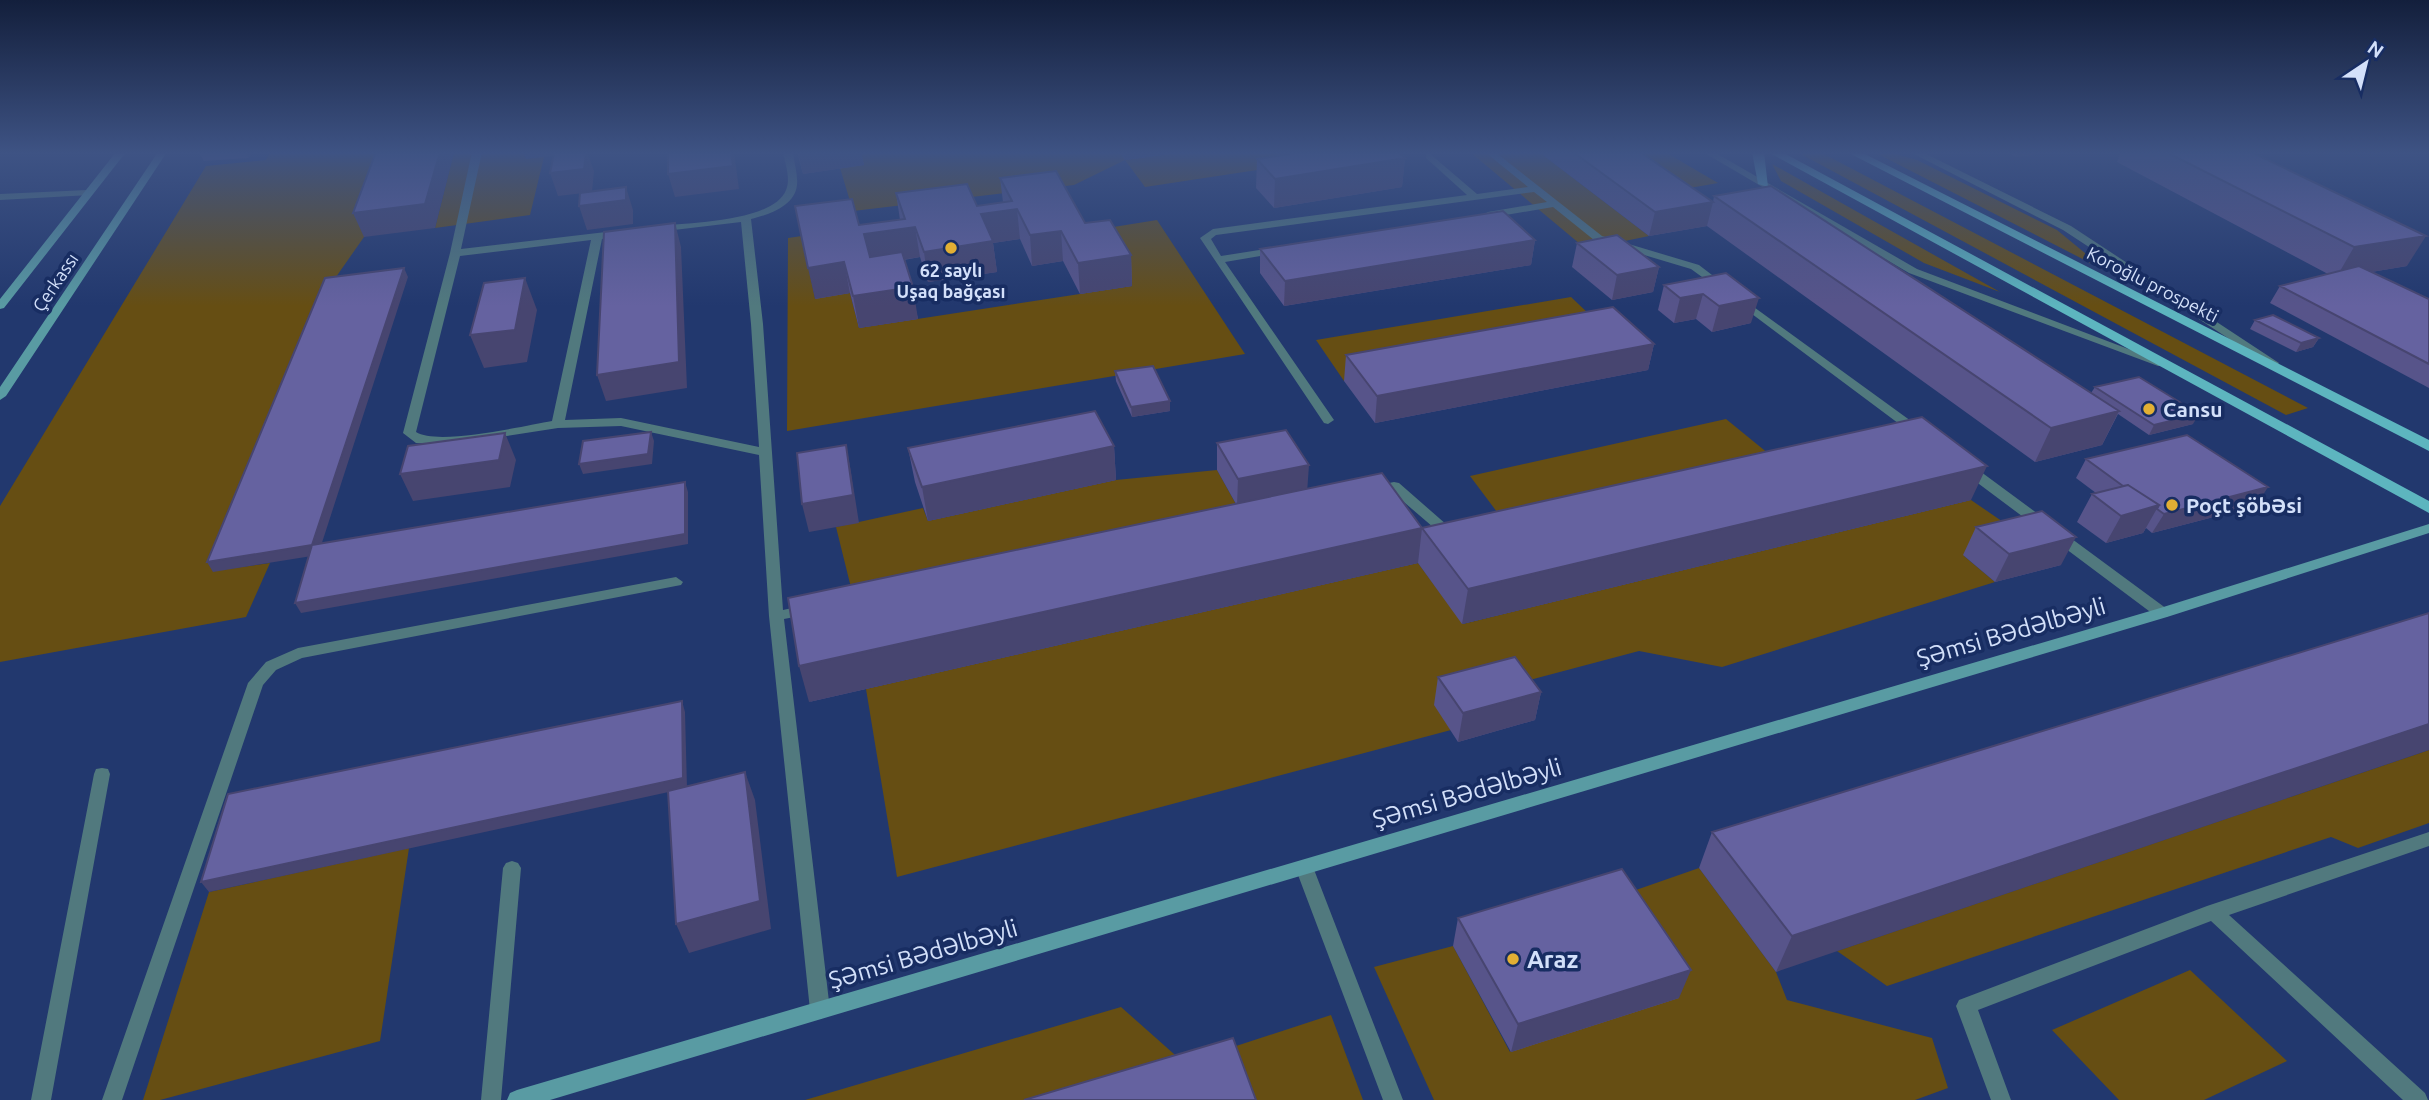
<svg xmlns="http://www.w3.org/2000/svg" width="2429" height="1100" font-family="Ubuntu,sans-serif">
<style>
.green{fill:#664e13}
.lines{fill:none;stroke-linecap:round;stroke-linejoin:round}
.lane{fill:#51797e;fill-rule:evenodd}
.street{fill:#51797e;fill-rule:evenodd}
.secondary{fill:#599ba3;fill-rule:evenodd}
.primary{fill:#5db5bf;fill-rule:evenodd}
.wall{fill:#57548a}
.shaded-wall{fill:#474570}
.building{fill:#6562a0;stroke:#474570;stroke-width:2}
.poi-dot{fill:#e2af34;stroke:#182d62;stroke-width:2.5}
.labels{text-anchor:middle;dominant-baseline:central;stroke-width:7;stroke-linejoin:round;paint-order:stroke}
.far-poi-label{font-size:18px;font-weight:bold;fill:#d3e0fa;stroke:#182d62}
.far-street-label{font-size:18px;fill:#d3e0fa;stroke:#182d62}
.poi-label{font-size:21px;font-weight:bold;fill:#d3e0fa;stroke:#182d62;text-anchor:start}
.near-street-label{font-size:24px;fill:#d3e0fa;stroke:#182d62}
.near-poi-label{font-size:24px;font-weight:bold;fill:#d3e0fa;stroke:#182d62;text-anchor:start}
</style>
<rect width="100%" height="100%" fill="#22386e"/>
<!-- green -->
<path class="green" d="M 270,152 L 393,152 L 364,237 L 329,287 L 213,571 L 270,563 L 246,617 L 0,662 L 0,506 L 206,166 L 266,160 Z
M 454,152 L 527,152 L 544,157 L 530,215 L 435,228 Z
M 874,152 L 1120,152 L 1125,160 L 1183,152 L 1376,152 L 1145,187 L 1125,160 L 1074,185 L 853,211 L 840,168 L 860,154 Z
M 1470,152 L 1539,152 L 1649,236 L 1586,249 Z
M 1604,152 L 1665,152 L 1718,183 L 1661,193 Z
M 1797,152 L 1820,152 L 2308,408 L 2286,415 Z
M 1874,152 L 1889,152 L 1917,160 L 2057,230 L 2108,272 Z
M 1772,164 L 2000,292 L 1924,263 L 1781,181 Z
M 1157,220 L 1245,354 L 787,431 L 788,238 L 802,236 L 815,298 L 850,293 L 859,328 L 1132,286 L 1076,233 Z
M 1571,297 L 1608,332 L 1344,381 L 1316,340 Z
M 1726,419 L 1796,476 L 1518,540 L 1470,476 Z
M 1217,470 L 1237,506 L 859,620 L 836,527 L 923,508 L 928,521 L 1116,480 Z
M 1971,500 L 2028,539 L 1964,556 L 1995,582 L 1722,667 L 1639,651 L 1435,705 L 1451,730 L 897,877 L 866,689 L 1418,563 L 1463,624 Z
M 2429,750 L 2429,823 L 2358,848 L 2331,837 L 1887,986 L 1837,951 Z
M 409,848 L 380,1041 L 160,1100 L 143,1100 L 209,892 Z
M 1699,868 L 1776,972 L 1787,1000 L 1932,1038 L 1948,1088 L 1915,1100 L 1434,1100 L 1374,967 L 1453,946 L 1510,1052 L 1613,898 Z
M 2190,970 L 2287,1061 L 2204,1100 L 2119,1100 L 2052,1030 Z
M 1121,1007 L 1183,1062 L 1058,1100 L 805,1100 Z
M 1331,1015 L 1363,1100 L 1252,1100 L 1233,1047 Z"/>
<g class="lines">
<!-- lane -->
<path class="lane" d="M 472,152 L 482,152 L 461,249 L 623,230 L 628,233 L 623,236 L 602,239 L 565,420 L 621,418 L 759,447 L 751,324 L 741,222 L 657,232 L 652,229 L 657,226 C 686,223 774,222 786,190 C 791,179 785,163 783,152 L 793,152 C 794,163 798,174 797,185 C 795,206 768,215 751,219 L 763,324 L 783,610 L 810,604 L 817,609 L 815,613 L 784,619 L 830,1010 L 827,1016 L 820,1019 L 813,1016 L 810,1010 L 769,616 L 759,455 L 621,426 L 558,428 L 448,445 L 416,443 L 403,433 L 450,253 ZM 591,240 L 552,421 C 523,426 438,446 416,432 L 460,256 Z
M 1485,152 L 1495,152 L 1602,236 L 1699,265 L 1729,288 L 1724,291 L 1720,290 L 1691,269 L 1594,240 L 1553,207 L 1488,218 L 1483,215 L 1488,212 L 1547,202 L 1534,192 L 1216,235 L 1211,239 L 1221,256 L 1278,247 L 1283,250 L 1278,253 L 1225,262 L 1334,420 L 1328,424 L 1324,423 L 1200,238 L 1213,229 L 1467,195 L 1426,158 L 1426,154 L 1429,153 L 1477,194 L 1528,187 Z
M 1740,297 L 1922,429 L 1924,432 L 1922,435 L 1914,435 L 1736,302 L 1736,298 Z
M 1968,465 L 1973,466 L 2167,609 L 2169,613 L 2167,617 L 2157,617 L 1963,472 L 1961,469 Z
M 1394,482 L 1399,483 L 1447,525 L 1457,525 L 1459,528 L 1457,531 L 1445,534 L 1440,533 L 1391,491 L 1374,494 L 1367,490 L 1369,487 Z
M 676,577 L 683,582 L 681,585 L 302,658 L 276,670 L 263,685 L 122,1100 L 102,1100 L 248,683 L 266,662 L 298,648 Z
M 102,768 L 108,769 L 110,774 L 51,1100 L 31,1100 L 94,774 L 96,769 Z
M 2429,832 L 2429,846 L 2229,915 L 2425,1093 L 2428,1100 L 2403,1100 L 2211,921 L 1978,1010 L 2011,1100 L 1991,1100 L 1956,1006 L 1959,1000 L 2207,906 Z
M 1304,860 L 1310,862 L 1313,867 L 1403,1100 L 1383,1100 L 1295,867 L 1298,862 Z
M 512,861 L 518,863 L 521,868 L 501,1100 L 481,1100 L 503,868 L 506,863 Z"/>
<!-- street -->
<path class="street" d="M 1703,152 L 1714,152 L 1917,269 L 2168,364 L 2166,366 L 2158,366 L 1909,273 Z
M 1910,152 L 1922,152 L 2071,226 L 2279,363 L 2277,365 L 2269,365 L 2063,230 Z
M 87,190 L 90,191 L 90,195 L 0,200 L 0,194 Z"/>
<!-- secondary -->
<path class="secondary" d="M 116,152 L 126,152 L 4,308 L 0,309 L 0,299 Z
M 158,152 L 167,152 L 6,396 L 0,400 L 0,387 Z
M 2429,524 L 2429,533 L 2167,617 L 550,1100 L 507,1100 L 510,1093 L 517,1090 L 2157,609 Z"/>
<!-- primary -->
<path class="primary" d="M 1752,152 L 1764,152 L 1768,187 L 1758,184 Z
M 1768,152 L 1782,152 L 2429,501 L 2429,513 Z
M 1847,152 L 1861,152 L 2429,440 L 2429,451 Z"/>
</g>
<!-- wall -->
<path class="wall" d="M 200,152 L 253,152 L 248,158 L 204,161 L 199,153 Z
M 797,152 L 861,152 L 864,165 L 803,174 Z
M 1120,152 L 1183,152 L 1125,160 Z
M 1539,152 L 1640,152 L 1713,202 L 1714,196 L 2091,393 L 2095,387 L 2193,424 L 2149,435 L 2118,414 L 2102,445 L 2035,462 L 1707,226 L 1649,236 Z
M 2007,152 L 2052,152 L 2016,157 Z
M 2121,152 L 2251,152 L 2407,266 L 2371,272 L 2429,299 L 2429,388 L 2270,303 L 2280,286 L 2328,274 L 2117,162 Z
M 1405,158 L 1402,187 L 1274,208 L 1256,188 L 1257,159 Z
M 1000,178 L 1085,223 L 1131,255 L 1132,286 L 1080,294 L 1063,261 L 1032,266 L 1020,239 L 993,243 L 997,272 L 928,282 L 920,257 L 904,260 L 918,319 L 859,328 L 850,293 L 815,299 L 859,225 L 900,220 L 896,193 L 977,206 L 1003,202 Z
M 1535,240 L 1531,265 L 1284,306 L 1260,273 L 1260,249 Z
M 1577,243 L 1659,267 L 1653,292 L 1612,300 L 1572,267 Z
M 1726,273 L 1751,323 L 1712,332 L 1696,319 L 1674,323 L 1658,310 L 1664,285 Z
M 2255,320 L 2319,338 L 2313,347 L 2296,352 L 2250,329 Z
M 1654,344 L 1648,370 L 1375,423 L 1344,381 L 1346,355 Z
M 1115,371 L 1170,401 L 1170,411 L 1132,417 L 1116,381 Z
M 1217,443 L 1307,489 L 1422,528 L 1971,500 L 1462,624 L 1418,563 L 809,702 L 1236,504 L 1217,470 Z
M 1114,446 L 1116,480 L 928,521 L 915,482 L 908,448 Z
M 2086,459 L 2256,506 L 2152,533 L 2146,528 L 2143,533 L 2106,543 L 2077,522 L 2092,494 L 2096,493 L 2076,478 Z
M 1976,527 L 2061,565 L 1995,582 L 1963,555 Z
M 2429,613 L 1776,972 L 1699,868 L 1712,832 Z
M 1438,677 L 1541,692 L 1535,720 L 1458,742 L 1434,705 Z
M 1458,918 L 1679,998 L 1511,1052 L 1453,946 Z"/>
<!-- shaded-wall -->
<path class="shaded-wall" d="M 245,152 L 253,152 L 248,158 Z
M 440,152 L 454,152 L 435,228 L 364,237 L 353,213 Z
M 523,152 L 560,152 L 560,155 L 526,159 Z
M 586,152 L 587,152 L 594,171 L 592,192 L 558,196 L 550,173 Z
M 731,152 L 734,152 L 739,189 L 675,197 L 668,174 Z
M 798,152 L 861,152 L 864,165 L 803,174 Z
M 1124,152 L 1183,152 L 1125,160 Z
M 2018,152 L 2052,152 L 2016,157 Z
M 1405,158 L 1402,187 L 1274,208 L 1275,179 Z
M 626,187 L 633,210 L 633,224 L 587,230 L 579,206 Z
M 1713,202 L 1707,226 L 1649,236 L 1655,212 Z
M 1017,209 L 1020,239 L 993,243 L 997,272 L 928,282 L 924,252 L 981,214 Z
M 675,223 L 681,247 L 687,388 L 606,401 L 597,375 Z
M 915,227 L 920,257 L 869,265 L 864,234 Z
M 1061,231 L 1063,261 L 1032,266 L 1030,235 Z
M 2426,236 L 2407,266 L 2336,278 L 2354,247 Z
M 1535,240 L 1531,265 L 1284,306 L 1285,281 Z
M 1131,255 L 1132,286 L 1080,294 L 1078,263 Z
M 844,262 L 850,293 L 815,299 L 808,268 Z
M 1659,267 L 1653,292 L 1612,300 L 1617,275 Z
M 404,268 L 408,277 L 318,555 L 213,572 L 207,562 Z
M 525,278 L 537,310 L 527,362 L 484,368 L 470,335 Z
M 913,287 L 918,319 L 859,328 L 853,296 Z
M 1703,294 L 1696,319 L 1674,323 L 1680,298 Z
M 1759,298 L 1751,323 L 1712,332 L 1719,306 Z
M 2319,338 L 2313,347 L 2296,352 L 2301,343 Z
M 1654,344 L 1648,370 L 1375,423 L 1377,396 Z
M 1170,401 L 1170,411 L 1132,417 L 1131,407 Z
M 2119,411 L 2102,445 L 2035,462 L 2051,428 Z
M 2199,414 L 2193,424 L 2149,435 L 2154,425 Z
M 651,432 L 654,441 L 652,464 L 583,474 L 579,464 Z
M 505,433 L 516,460 L 510,487 L 413,501 L 400,474 Z
M 846,445 L 851,472 L 859,523 L 809,532 L 802,504 Z
M 1114,446 L 1116,480 L 928,521 L 922,487 Z
M 1309,465 L 1307,493 L 1237,506 L 1238,479 Z
M 1987,466 L 1971,500 L 1462,624 L 1468,589 Z
M 685,482 L 688,492 L 688,544 L 301,613 L 295,603 Z
M 2268,487 L 2256,506 L 2152,533 L 2164,514 Z
M 2159,505 L 2143,533 L 2106,543 L 2121,516 Z
M 1422,528 L 1418,563 L 809,702 L 799,666 Z
M 2076,537 L 2061,565 L 1995,582 L 2009,554 Z
M 1541,692 L 1535,720 L 1458,742 L 1463,713 Z
M 682,701 L 685,712 L 687,788 L 209,892 L 201,882 Z
M 2429,724 L 2429,750 L 1776,972 L 1792,936 Z
M 745,772 L 755,800 L 771,929 L 689,953 L 676,924 Z
M 1691,970 L 1679,998 L 1511,1052 L 1518,1024 Z"/>
<!-- building -->
<path class="building" d="M 376,152 L 440,152 L 425,204 L 353,213 Z
M 560,152 L 586,152 L 584,169 L 550,173 L 554,153 Z
M 668,152 L 731,152 L 733,166 L 668,174 Z
M 1302,152 L 1398,152 L 1405,158 L 1275,179 L 1257,159 Z
M 1573,152 L 1640,152 L 1713,202 L 1655,212 Z
M 2166,152 L 2251,152 L 2426,236 L 2354,247 Z
M 1056,171 L 1085,223 L 1110,220 L 1131,255 L 1078,263 L 1061,231 L 1030,235 L 1017,209 L 981,214 L 993,241 L 924,252 L 915,227 L 864,234 L 870,257 L 902,252 L 913,287 L 853,296 L 844,262 L 808,268 L 795,206 L 852,199 L 859,225 L 905,219 L 896,193 L 967,184 L 977,206 L 1012,201 L 1000,178 Z
M 1771,186 L 2119,411 L 2051,428 L 1714,196 Z
M 626,187 L 626,200 L 579,206 L 580,193 Z
M 1503,211 L 1535,240 L 1285,281 L 1260,249 Z
M 675,223 L 679,362 L 597,375 L 604,232 Z
M 1617,235 L 1659,267 L 1617,275 L 1577,243 Z
M 2359,266 L 2429,299 L 2429,364 L 2280,286 Z
M 404,268 L 312,545 L 207,562 L 325,278 Z
M 1726,273 L 1759,298 L 1719,306 L 1703,294 L 1680,298 L 1664,285 Z
M 525,278 L 515,330 L 470,335 L 484,283 Z
M 1613,307 L 1654,344 L 1377,396 L 1346,355 Z
M 2273,315 L 2319,338 L 2301,343 L 2255,320 Z
M 1153,366 L 1170,401 L 1131,407 L 1115,371 Z
M 2139,377 L 2199,414 L 2154,425 L 2095,387 Z
M 1095,411 L 1114,446 L 922,487 L 908,448 Z
M 1922,417 L 1987,466 L 1468,589 L 1422,528 Z
M 1286,430 L 1309,465 L 1238,479 L 1217,443 Z
M 651,432 L 648,454 L 579,464 L 583,441 Z
M 505,433 L 499,460 L 400,474 L 408,446 Z
M 2187,435 L 2268,487 L 2164,514 L 2157,509 L 2159,505 L 2128,485 L 2123,486 L 2086,459 Z
M 846,445 L 853,495 L 802,504 L 797,453 Z
M 1382,473 L 1422,528 L 799,666 L 788,598 Z
M 685,482 L 685,534 L 295,603 L 312,545 Z
M 2128,485 L 2159,505 L 2121,516 L 2092,494 Z
M 2042,511 L 2076,537 L 2009,554 L 1976,527 Z
M 2429,613 L 2429,724 L 1792,936 L 1712,832 Z
M 1515,657 L 1541,692 L 1463,713 L 1438,677 Z
M 682,701 L 683,778 L 201,882 L 228,794 Z
M 745,772 L 760,901 L 676,924 L 668,791 Z
M 1622,869 L 1691,970 L 1518,1024 L 1458,918 Z
M 1233,1038 L 1256,1100 L 1024,1100 Z"/>
<!-- sky -->
<linearGradient id="sky" x2="0" y2="1"><stop stop-color="#131f3c"/><stop offset="0.5" stop-color="#3e5384"/><stop offset="1" stop-color="#3e5384" stop-opacity="0"/></linearGradient>
<rect width="2429" height="306" fill="url(#sky)"/>
<!-- markers -->
<g class="poi-dot">
<circle cx="951" cy="248" r="7"/>
<circle cx="2149" cy="409" r="7"/>
<circle cx="2172" cy="505" r="7"/>
<circle cx="1513" cy="959" r="7"/>
</g>
<g class="labels">
<!-- far-poi labels -->
<g class="far-poi-label">
<text x="951" y="270">62 saylı<tspan x="951" dy="21">Uşaq bağçası</tspan></text>
</g>
<!-- far-street labels -->
<g class="far-street-label">
<text transform="translate(55 282) rotate(-56)">Çerkassı</text>
<text transform="translate(2153 284) rotate(27)">Koroğlu prospekti</text>
</g>
<!-- poi labels -->
<g class="poi-label">
<text x="2163" y="409">Cansu</text>
<text x="2186" y="505">Poçt şöbəsi</text>
</g>
<!-- near-street labels -->
<g class="near-street-label">
<text transform="translate(2011 632) rotate(-16)">Şəmsi Bədəlbəyli</text>
<text transform="translate(1467 793) rotate(-16)">Şəmsi Bədəlbəyli</text>
<text transform="translate(923 954) rotate(-16)">Şəmsi Bədəlbəyli</text>
</g>
<!-- near-poi labels -->
<g class="near-poi-label">
<text x="1527" y="959">Araz</text>
</g>
</g>
<!-- north arrow -->
<g transform="translate(2366 63) rotate(35)" stroke="#182d62" stroke-width="5" paint-order="stroke">
<path d="M0-5L12 26L0 18L-12 26Z" fill="#d3e0fa"/>
<text y="-10" font-size="19" font-weight="bold" text-anchor="middle" fill="#d3e0fa">N</text>
</g>
</svg>
